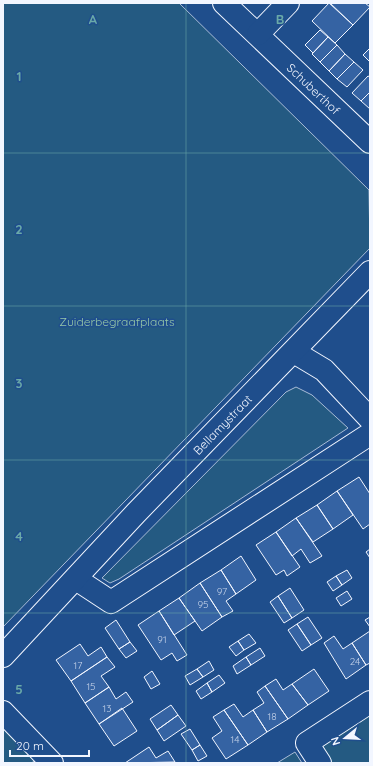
<svg xmlns="http://www.w3.org/2000/svg" width="373" height="766" font-family="Quicksand,sans-serif">
<style>
.green{fill:#245a82;stroke:#a8bbd7}
.building{fill:#3563a3;stroke:#f2f6ff}
.lines{fill:none;stroke-linecap:round;stroke-linejoin:round}
.minor-casing{stroke:#f2f6ff;stroke-width:24}
.minor{stroke:#1f4e8c;stroke-width:22}
.grid{fill:none;stroke:#6aa9a8;stroke-width:1;stroke-opacity:0.55}
.labels{text-anchor:middle;dominant-baseline:central;stroke-width:3;stroke-linejoin:round;paint-order:stroke}
.number-label{font-size:10px;fill:#c3d1e8}
.street-label{font-size:12px;fill:#f2f6ff;stroke:#1f4e8c}
.park-label{font-size:12px;fill:#97c8a6;stroke:#1f4e8c}
.grid-label{font-size:13px;text-anchor:middle;font-weight:bold;fill:#6aa9a8;stroke:#1f4e8c;stroke-width:3;stroke-linejoin:round;paint-order:stroke}
</style>
<rect width="100%" height="100%" fill="#1f4e8c"/>
<!-- green -->
<path class="green" d="M 3,3 L 179,3 L 369,190 L 370,248 L 3,627 Z
M 296,387 L 312,395 L 348,428 L 119,579 L 110,583 L 102,578 L 286,392 Z
M 370,714 L 370,763 L 327,763 L 318,749 Z
M 3,726 L 35,761 L 31,763 L 3,763 Z
M 295,752 L 302,763 L 277,763 Z"/>
<!-- building -->
<path class="building" d="M 329,3 L 353,25 L 335,43 L 312,21 Z
M 330,3 L 365,3 L 370,7 L 353,25 Z
M 320,30 L 328,37 L 313,53 L 305,45 Z
M 328,37 L 337,45 L 320,62 L 312,54 Z
M 337,45 L 345,54 L 329,71 L 320,62 Z
M 370,48 L 370,62 L 363,55 Z
M 345,54 L 354,62 L 337,79 L 329,71 Z
M 354,62 L 363,70 L 347,87 L 337,79 Z
M 368,76 L 370,77 L 370,92 L 361,101 L 352,93 Z
M 370,92 L 370,109 L 361,101 Z
M 359,477 L 370,494 L 370,524 L 363,529 L 337,491 Z
M 337,491 L 353,515 L 333,529 L 317,505 Z
M 317,505 L 333,529 L 313,542 L 296,518 Z
M 296,518 L 322,556 L 310,563 L 301,549 L 292,556 L 276,532 Z
M 276,532 L 300,567 L 287,576 L 284,570 L 276,575 L 256,545 Z
M 370,549 L 370,558 L 366,552 Z
M 241,556 L 256,580 L 236,594 L 221,570 Z
M 221,570 L 236,594 L 226,601 L 233,611 L 222,617 L 200,583 Z
M 347,570 L 352,578 L 342,585 L 336,576 Z
M 336,576 L 342,585 L 333,591 L 327,582 Z
M 200,583 L 222,617 L 202,631 L 179,598 Z
M 290,588 L 304,610 L 292,618 L 278,596 Z
M 347,591 L 352,599 L 341,606 L 336,598 Z
M 278,596 L 292,618 L 284,623 L 270,602 Z
M 179,598 L 195,621 L 174,635 L 159,611 Z
M 159,611 L 187,655 L 177,661 L 172,653 L 161,660 L 138,625 Z
M 308,617 L 322,638 L 311,645 L 297,624 Z
M 370,617 L 370,627 L 365,620 Z
M 116,620 L 130,642 L 119,649 L 105,628 Z
M 297,624 L 311,645 L 302,651 L 288,630 Z
M 370,631 L 370,663 L 366,665 L 352,643 Z
M 249,634 L 256,643 L 244,650 L 238,641 Z
M 334,636 L 343,649 L 352,643 L 366,665 L 346,679 L 324,643 Z
M 238,641 L 244,650 L 236,656 L 229,647 Z
M 130,642 L 137,651 L 126,658 L 119,649 Z
M 80,644 L 88,656 L 101,647 L 107,657 L 71,681 L 56,660 Z
M 260,648 L 265,656 L 251,665 L 246,657 Z
M 107,657 L 115,667 L 101,676 L 109,687 L 85,703 L 71,681 Z
M 246,657 L 251,665 L 237,674 L 233,666 Z
M 209,661 L 214,670 L 203,677 L 197,669 Z
M 197,669 L 203,677 L 190,685 L 185,676 Z
M 314,669 L 329,691 L 308,705 L 292,684 Z
M 152,671 L 160,684 L 151,689 L 144,677 Z
M 219,675 L 225,683 L 212,692 L 207,683 Z
M 276,679 L 283,690 L 292,684 L 308,705 L 288,719 L 265,686 Z
M 207,683 L 212,692 L 201,699 L 196,691 Z
M 265,686 L 288,719 L 267,732 L 253,710 L 264,703 L 257,692 Z
M 109,687 L 116,699 L 126,692 L 133,702 L 99,724 L 85,703 Z
M 234,704 L 243,717 L 253,710 L 267,732 L 248,745 L 224,710 Z
M 171,705 L 178,715 L 157,730 L 150,719 Z
M 122,708 L 137,731 L 114,746 L 99,724 Z
M 224,710 L 248,745 L 226,759 L 212,738 L 222,731 L 213,717 Z
M 178,715 L 186,726 L 164,741 L 157,730 Z
M 190,729 L 200,745 L 192,750 L 181,734 Z
M 200,745 L 207,756 L 198,761 L 192,750 Z
M 149,747 L 156,758 L 168,751 L 175,762 L 125,763 Z"/>
<g class="lines">
<defs>
<g id="minor">
<path id="s1" d="M 224,3 L 370,142"/>
<path d="M 258,34 L 288,3"/>
<path d="M 294,352 L 324,370 L 370,419"/>
<path d="M 76,579 L 111,602 L 370,434"/>
<path id="s2" d="M 3,656 L 136,513 L 370,272"/>
<path d="M 3,712 L 52,763"/>
<path d="M 320,763 L 307,743 L 370,702"/>
</g>
</defs>
<!-- minor casing -->
<use href="#minor" class="minor-casing"/>
<!-- minor -->
<use href="#minor" class="minor"/>
</g>
<!-- grid -->
<path class="grid" d="M 186,3 L 186,763M 3,153 L 370,153M 3,306 L 370,306M 3,460 L 370,460M 3,613 L 370,613"/>
<g class="labels">
<!-- number labels -->
<g class="number-label">
<text x="222" y="591">97</text>
<text x="203" y="604">95</text>
<text x="162" y="639">91</text>
<text x="355" y="661">24</text>
<text x="78" y="665">17</text>
<text x="91" y="686">15</text>
<text x="107" y="708">13</text>
<text x="272" y="716">18</text>
<text x="235" y="739">14</text>
</g>
<!-- street labels -->
<g class="street-label">
<text stroke="none"><textPath href="#s1" startOffset="124">Schuberthof</textPath></text>
<text stroke="none"><textPath href="#s2" startOffset="319">Bellamystraat</textPath></text>
</g>
<!-- park labels -->
<g class="park-label">
<text x="117" y="321">Zuiderbegraafplaats</text>
</g>
</g>
<g class="grid-label">
<text x="93" y="24">A</text>
<text x="280" y="24">B</text>
<text x="19" y="81">1</text>
<text x="19" y="234">2</text>
<text x="19" y="388">3</text>
<text x="19" y="541">4</text>
<text x="19" y="694">5</text>
</g>
<!-- border -->
<rect width="373" height="766" fill="none" stroke="#f2f6ff" stroke-width="8"/>
<!-- north arrow -->
<g transform="translate(345 738) rotate(252)" stroke="#1f4e8c" stroke-width="3" paint-order="stroke">
<path d="M0-3L7 15L0 10L-7 15Z" fill="#f2f6ff"/>
<text y="-6" font-size="11" font-weight="bold" text-anchor="middle" fill="#f2f6ff">N</text>
</g>
<!-- scale -->
<path d="M10 750v6h79v-6" fill="none" stroke="#f2f6ff" stroke-width="2"/>
<text x="16" y="750" font-size="12" fill="#f2f6ff" stroke="#1f4e8c" stroke-width="3" paint-order="stroke">20 m</text>
</svg>
